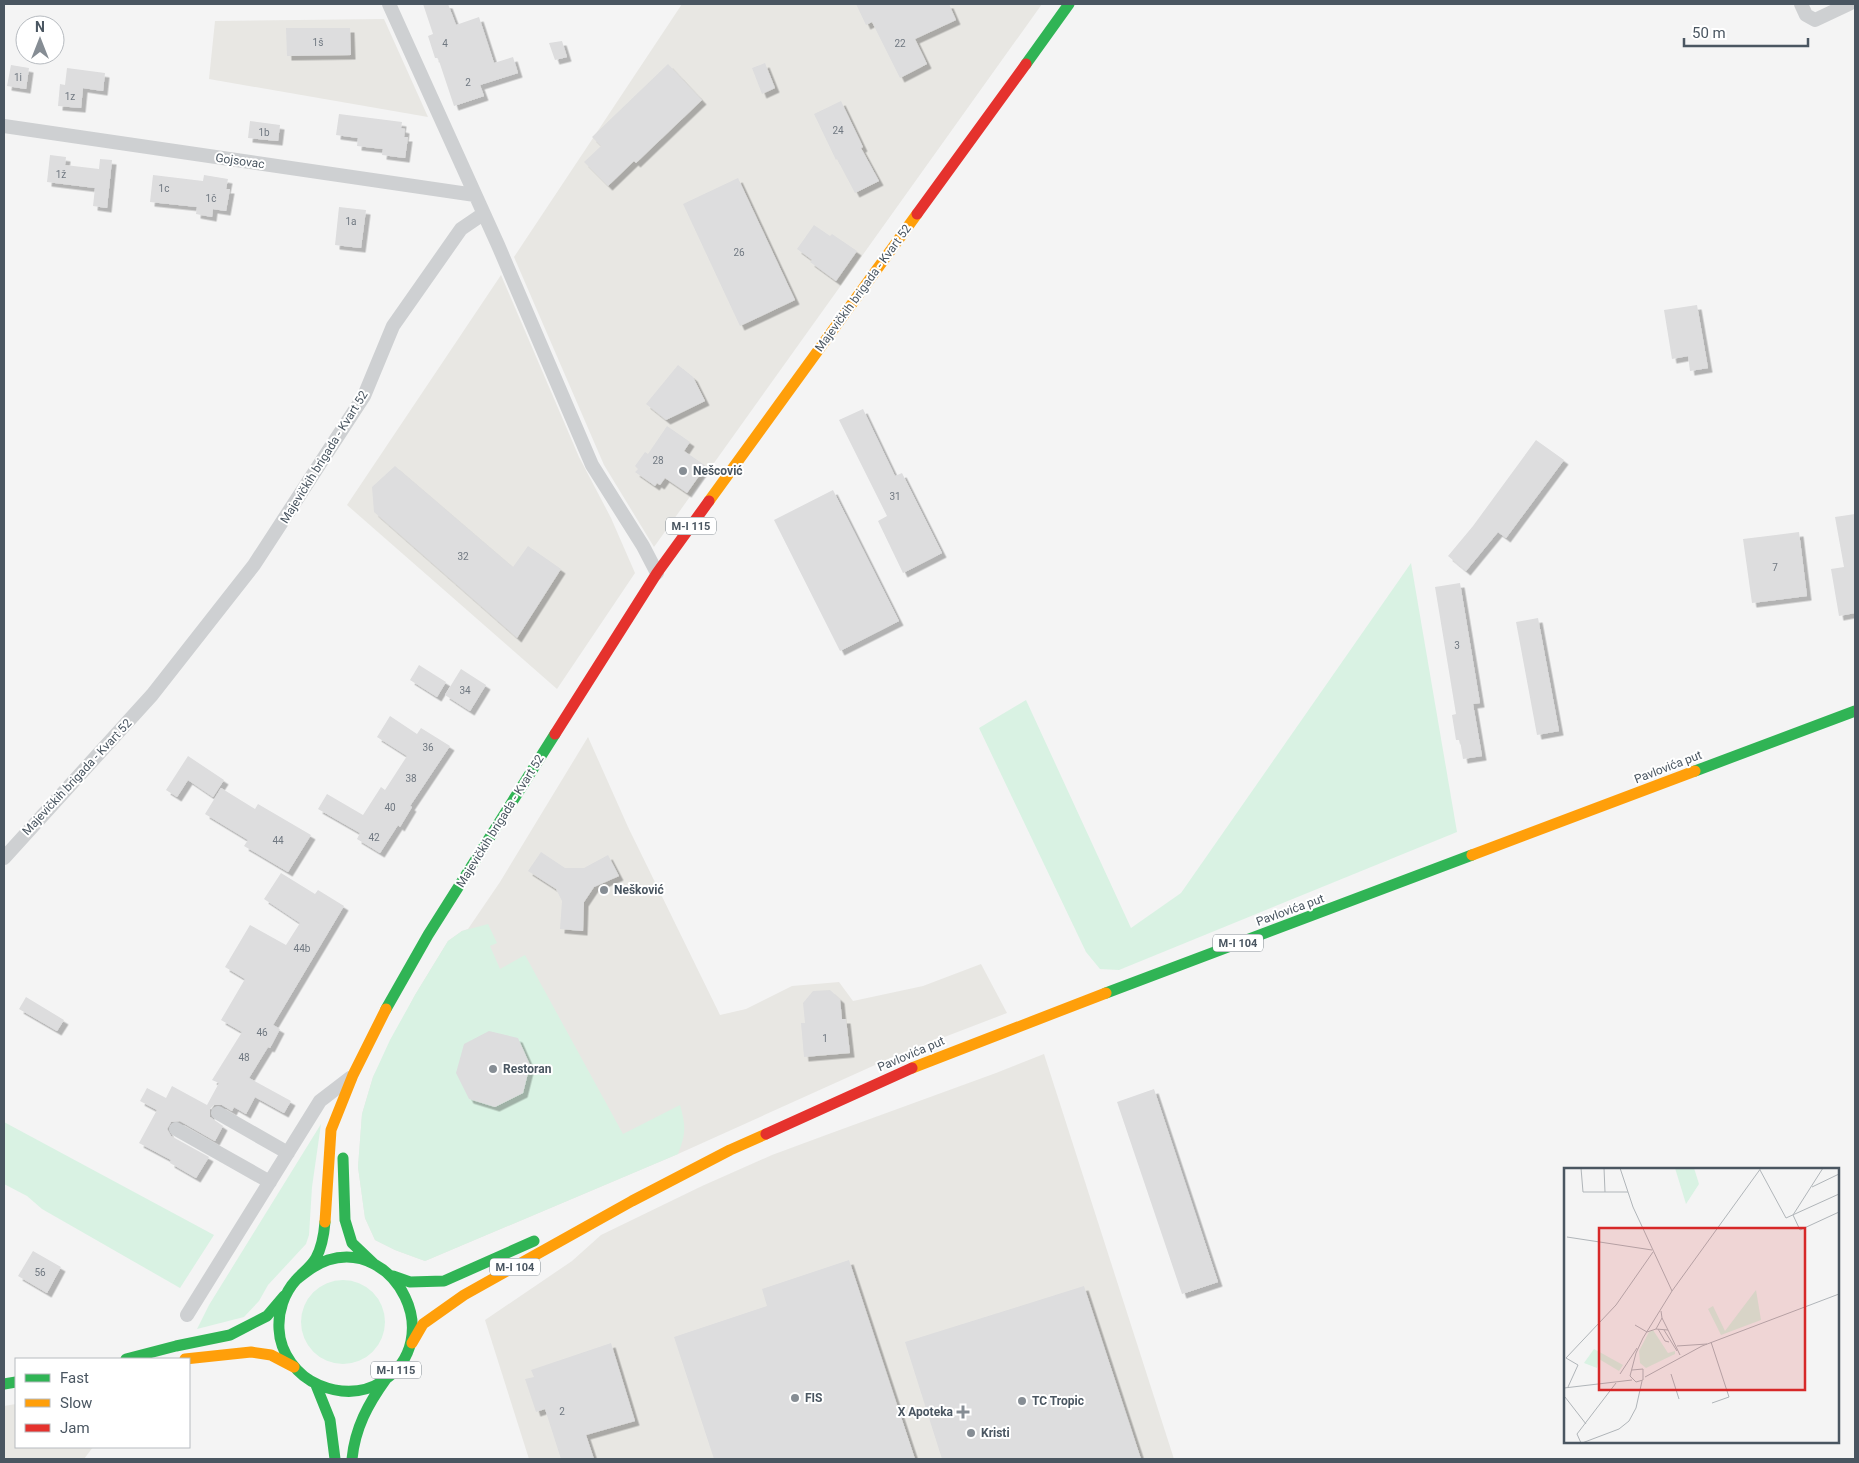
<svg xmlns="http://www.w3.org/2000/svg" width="1859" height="1463" font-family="Roboto,sans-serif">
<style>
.commercial{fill:#e8e7e3}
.green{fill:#d9f2e3}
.building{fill:#ddddde;filter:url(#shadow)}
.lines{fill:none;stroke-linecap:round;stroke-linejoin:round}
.street{stroke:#ced0d2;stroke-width:14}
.fast{stroke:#30b455;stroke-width:11}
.slow{stroke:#ff9f0a;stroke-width:11}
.jam{stroke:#e5322d;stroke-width:11}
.poi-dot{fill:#868d94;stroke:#fff;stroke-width:2}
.labels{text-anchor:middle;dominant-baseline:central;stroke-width:4;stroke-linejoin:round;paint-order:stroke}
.number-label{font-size:10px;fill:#707881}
.shield{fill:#fff;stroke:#808990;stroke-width:1}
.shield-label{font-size:11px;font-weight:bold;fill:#4a5661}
.street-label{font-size:12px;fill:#4a5661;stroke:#fff}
.poi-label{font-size:12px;font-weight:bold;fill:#4a5661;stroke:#fff;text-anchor:start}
.inset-road{fill:none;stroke:#b0b5b9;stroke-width:1}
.view{fill:#d62828;fill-opacity:0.15;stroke:#d62828;stroke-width:2.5}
.inset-edge{fill:none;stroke:#4a5661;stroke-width:2.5}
</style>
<defs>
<filter id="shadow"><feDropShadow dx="4.5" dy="4.5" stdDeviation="0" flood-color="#0004"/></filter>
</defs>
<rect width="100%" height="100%" fill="#f4f4f4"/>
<!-- commercial -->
<path class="commercial" d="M 682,4 L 1042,4 L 654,547 L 604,465 L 514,257 Z
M 384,19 L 428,117 L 209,79 L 215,21 Z
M 501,275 L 579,457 L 611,518 L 635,573 L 557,689 L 347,505 Z
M 588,737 L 628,827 L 720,1015 L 746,1009 L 792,986 L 839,982 L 853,1001 L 923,986 L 981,964 L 1007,1013 L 895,1056 L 678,1154 L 425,1261 L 395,1250 L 375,1240 L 365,1218 L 358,1167 L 362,1114 L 373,1077 L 415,995 L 448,941 L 462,931 L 468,929 L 500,882 Z
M 1044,1054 L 1174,1459 L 529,1459 L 485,1320 L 572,1261 L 601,1235 L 702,1186 L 772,1155 L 826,1135 L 996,1073 Z
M 16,1404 L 16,1447 L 93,1447 L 84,1459 L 4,1459 L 4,1406 Z"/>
<!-- green -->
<path class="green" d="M 1411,563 L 1457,832 L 1119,970 L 1100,969 L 1086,952 L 979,728 L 1026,700 L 1131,928 L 1181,893 Z
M 488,924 L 497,943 L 490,946 L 500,969 L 525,955 L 623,1134 L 680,1105 C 686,1126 686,1134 678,1154 L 425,1261 L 395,1250 L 375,1240 L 365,1218 L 358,1167 L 362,1114 L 373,1077 L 390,1040 L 415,995 L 448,941 L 462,931 Z
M 4,1122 L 214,1235 L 180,1288 L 42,1209 L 27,1196 L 4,1184 Z
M 321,1124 L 312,1187 L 309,1235 L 306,1244 L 268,1285 L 259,1301 L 244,1317 L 197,1329 L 209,1305 Z
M301 1322a42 42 0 1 1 84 0a42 42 0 1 1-84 0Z"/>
<!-- building -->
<path class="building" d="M 423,4 L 448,4 L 456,25 L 479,17 L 494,63 L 513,57 L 518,73 L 480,85 L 484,96 L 454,106 L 438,58 L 435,58 L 428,36 L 433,34 Z
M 856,4 L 949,4 L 956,20 L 915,39 L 927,64 L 900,78 L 872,22 L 866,25 Z
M 286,28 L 350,28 L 351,55 L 287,56 Z
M 562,41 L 567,57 L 555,60 L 549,43 Z
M 765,63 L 775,88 L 762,94 L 752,68 Z
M 668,64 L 702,100 L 636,163 L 634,161 L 608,186 L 584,162 L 601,146 L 592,137 Z
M 11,65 L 29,68 L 26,89 L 7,86 Z
M 67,68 L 105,73 L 103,91 L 83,88 L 81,108 L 58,106 L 60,84 L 65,85 Z
M 841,101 L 863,147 L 861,148 L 879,181 L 855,193 L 837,159 L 836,160 L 814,114 Z
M 339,114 L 402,122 L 401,128 L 405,129 L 404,137 L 408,137 L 405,158 L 382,155 L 383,149 L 357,146 L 358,138 L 336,135 Z
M 250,121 L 280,125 L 278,141 L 248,138 Z
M 50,155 L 66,157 L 65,165 L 99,169 L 100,159 L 112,160 L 107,208 L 93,206 L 95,188 L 47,182 Z
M 153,175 L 203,181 L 204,175 L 228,179 L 226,189 L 230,189 L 226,211 L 213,209 L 212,217 L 196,214 L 197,207 L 150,202 Z
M 738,178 L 795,300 L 740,326 L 683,204 Z
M 339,207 L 366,210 L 361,248 L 335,245 Z
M 814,225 L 830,236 L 832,234 L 857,251 L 836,281 L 810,262 L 812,260 L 797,249 Z
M 1697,305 L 1708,368 L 1690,371 L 1688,356 L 1672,359 L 1664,310 Z
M 678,365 L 693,377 L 705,401 L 666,420 L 646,404 Z
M 863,409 L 895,476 L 902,473 L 942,553 L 903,573 L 878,521 L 887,516 L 839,420 Z
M 667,426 L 690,442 L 684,451 L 706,466 L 687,493 L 665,478 L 660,485 L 657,483 L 655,486 L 635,472 L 638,469 L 635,466 L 645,452 L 648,454 Z
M 1536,440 L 1564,460 L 1506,538 L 1498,532 L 1466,571 L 1448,556 L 1473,526 Z
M 395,466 L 513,567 L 528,546 L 561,569 L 517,638 L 374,512 L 372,487 Z
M 833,490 L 899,621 L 840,651 L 774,520 Z
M 1855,514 L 1855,613 L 1839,616 L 1831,569 L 1844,567 L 1835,517 Z
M 1799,532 L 1807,596 L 1752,603 L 1743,539 Z
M 1460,583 L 1480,703 L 1473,704 L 1482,756 L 1463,759 L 1460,740 L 1456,740 L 1452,715 L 1456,714 L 1435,587 Z
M 1538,618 L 1559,731 L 1537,735 L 1516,622 Z
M 419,665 L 446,682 L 437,697 L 410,680 Z
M 461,669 L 486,685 L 470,711 L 445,695 Z
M 390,716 L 417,734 L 421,728 L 450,746 L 410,806 L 412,807 L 400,827 L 398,825 L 380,853 L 357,839 L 360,833 L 318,809 L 327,794 L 363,815 L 381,787 L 385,790 L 407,756 L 377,737 Z
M 188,756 L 224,780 L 213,797 L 188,780 L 177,797 L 166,790 Z
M 221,788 L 255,809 L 258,804 L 311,835 L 288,872 L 244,846 L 248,840 L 205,814 Z
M 541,852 L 565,868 L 584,868 L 608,855 L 619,876 L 594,887 L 584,902 L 583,931 L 560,929 L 562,901 L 556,889 L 528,871 Z
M 281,873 L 315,894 L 318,890 L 344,906 L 273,1025 L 280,1029 L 270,1048 L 268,1047 L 249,1078 L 291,1101 L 284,1113 L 255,1097 L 246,1114 L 234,1107 L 232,1111 L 222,1105 L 214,1105 L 210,1109 L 210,1117 L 223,1126 L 215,1141 L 180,1121 L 171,1122 L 167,1129 L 171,1136 L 209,1157 L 196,1178 L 170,1163 L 171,1160 L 139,1143 L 157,1110 L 140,1101 L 147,1088 L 166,1098 L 172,1086 L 207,1105 L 219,1083 L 212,1080 L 242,1032 L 221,1020 L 245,979 L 225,967 L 250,925 L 286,945 L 300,923 L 264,899 Z
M 830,990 L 840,999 L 842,1019 L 846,1019 L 850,1053 L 804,1057 L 801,1023 L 805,1023 L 803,1003 L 813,991 Z
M 26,997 L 64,1020 L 57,1031 L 19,1009 Z
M 489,1031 L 518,1038 L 530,1065 L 523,1093 L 495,1107 L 469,1099 L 456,1073 L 464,1044 Z
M 1154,1089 L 1218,1282 L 1182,1294 L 1117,1102 Z
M 33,1251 L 61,1267 L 47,1293 L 18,1276 Z
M 849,1260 L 915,1459 L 714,1459 L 674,1337 L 767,1306 L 762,1289 Z
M 1084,1286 L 1141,1459 L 942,1459 L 905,1342 Z
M 611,1343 L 635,1421 L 586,1435 L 594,1459 L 561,1459 L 545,1409 L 536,1412 L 525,1379 L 534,1377 L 531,1370 Z"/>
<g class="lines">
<!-- street -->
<path class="street" d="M 389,4 L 498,245 L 592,465 L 643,546 L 657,573
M 1801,4 L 1806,15 L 1815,20 L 1849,4
M 4,126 L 475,195
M 4,858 L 152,695 L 254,565 L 364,396 L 393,326 L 461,229 L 483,214
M 218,1113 L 288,1153
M 176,1129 L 270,1182
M 187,1315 L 320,1101 L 350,1078"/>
<!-- fast -->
<path class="fast" d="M 1026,64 L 1069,4
M 1695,771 L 1855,711
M 1106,993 L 1472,855
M 386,1009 L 428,935 L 555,734
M 343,1158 L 345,1220 L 352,1243 L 373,1263
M 393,1276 L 410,1282 L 444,1281 L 534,1241
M 296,1280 C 306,1272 316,1264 328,1260 C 396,1239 447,1339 383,1381 C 363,1394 341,1394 319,1385 C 297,1376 280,1353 279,1329 C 278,1312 284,1293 296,1280 C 302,1273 311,1267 316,1258 C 322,1247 324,1234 325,1222
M 126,1359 L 176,1346 L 230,1335 L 267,1316 L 284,1296
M 4,1384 L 16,1382
M 316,1385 L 330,1420 L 335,1459
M 352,1459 C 355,1428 368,1404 386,1379"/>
<!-- slow -->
<path class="slow" d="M 709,501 L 917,214
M 1472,855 L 1695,771
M 912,1068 L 1106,993
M 325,1222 L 331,1130 L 353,1075 L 386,1009
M 412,1343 L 423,1324 L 464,1295 L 632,1201 L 730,1150 L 766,1134
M 185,1359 L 251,1352 L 271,1355 L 294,1367"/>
<!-- jam -->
<path class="jam" d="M 917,214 L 1026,64
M 555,734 L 657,573 L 709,501
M 766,1134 L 912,1068"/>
</g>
<!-- markers -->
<g class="poi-dot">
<circle cx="683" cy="471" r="5"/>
<circle cx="604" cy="890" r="5"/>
<circle cx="493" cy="1069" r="5"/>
<circle cx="795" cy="1398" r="5"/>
<circle cx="1022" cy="1401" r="5"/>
<path d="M960.5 1404.5h5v5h5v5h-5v5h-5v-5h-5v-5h5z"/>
<circle cx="971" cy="1433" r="5"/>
</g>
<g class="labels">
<!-- number labels -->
<g class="number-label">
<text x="318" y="42">1š</text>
<text x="445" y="43">4</text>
<text x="900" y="43">22</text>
<text x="18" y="77">1i</text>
<text x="468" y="82">2</text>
<text x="70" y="96">1z</text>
<text x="838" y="130">24</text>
<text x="264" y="132">1b</text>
<text x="61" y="174">1ž</text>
<text x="164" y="188">1c</text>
<text x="211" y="198">1č</text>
<text x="351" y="221">1a</text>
<text x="739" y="252">26</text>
<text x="658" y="460">28</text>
<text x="895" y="496">31</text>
<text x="463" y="556">32</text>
<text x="1775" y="567">7</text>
<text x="1457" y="645">3</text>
<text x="465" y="690">34</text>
<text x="428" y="747">36</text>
<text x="411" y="778">38</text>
<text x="390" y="807">40</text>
<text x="374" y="837">42</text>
<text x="278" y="840">44</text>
<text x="302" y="948">44b</text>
<text x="262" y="1032">46</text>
<text x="825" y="1038">1</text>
<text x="244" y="1057">48</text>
<text x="40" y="1272">56</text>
<text x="562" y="1411">2</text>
</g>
<!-- shield labels -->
<g class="shield">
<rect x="666" y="517.5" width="50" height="17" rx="4"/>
<rect x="1213" y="934.5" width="50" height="17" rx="4"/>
<rect x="490" y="1258.5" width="50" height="17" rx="4"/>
<rect x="371" y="1361.5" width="50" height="17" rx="4"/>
</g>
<g class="shield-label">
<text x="691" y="526">M-I 115</text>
<text x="1238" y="943">M-I 104</text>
<text x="515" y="1267">M-I 104</text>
<text x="396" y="1370">M-I 115</text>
</g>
<!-- street labels -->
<g class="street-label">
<text transform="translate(240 161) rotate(8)">Gojsovac</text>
<text transform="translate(863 288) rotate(-54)">Majevičkih brigada - Kvart 52</text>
<text transform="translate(324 457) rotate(-58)">Majevičkih brigada - Kvart 52</text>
<text transform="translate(1668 767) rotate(-21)">Pavlovića put</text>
<text transform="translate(77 777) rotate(-47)">Majevičkih brigada - Kvart 52</text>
<text transform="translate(500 821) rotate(-58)">Majevičkih brigada - Kvart 52</text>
<text transform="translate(1290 910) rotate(-20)">Pavlovića put</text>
<text transform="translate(911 1054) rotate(-23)">Pavlovića put</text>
</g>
<!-- poi labels -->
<g class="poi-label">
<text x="693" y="471">Nešcović</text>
<text x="614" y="890">Nešković</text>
<text x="503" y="1069">Restoran</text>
<text x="805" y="1398">FIS</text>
<text x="1032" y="1401">TC Tropic</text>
<text x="953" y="1412" text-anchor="end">X Apoteka</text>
<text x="981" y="1433">Kristi</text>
</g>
</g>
<!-- overview -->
<g transform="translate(1564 1168)">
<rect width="275" height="275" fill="#f4f4f4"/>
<path d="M 111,0 L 130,0 L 135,16 L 122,36 ZM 192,122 L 197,152 L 157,167 L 144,141 L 149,138 L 161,163 ZM 89,162 L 104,185 L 111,183 L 111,186 L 82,200 L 76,195 L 75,183 L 85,164 ZM 30,181 L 59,197 L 55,203 L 35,191 L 33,200 L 20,195 Z" fill="#d9f2e3"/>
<path class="inset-road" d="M 17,0 L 19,24 L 64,24M 40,0 L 41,24M 56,0 L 69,39 L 108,123M 196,2 L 222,50 L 275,26M 248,19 L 275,6M 229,47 L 236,62 L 275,44M 229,47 L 259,0M 3,69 L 88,82M 71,157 L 83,164 L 92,161 L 98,150 L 97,143M 92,161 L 104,162 L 98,150M 94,161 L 101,173 L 105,174M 100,162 L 113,183M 104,162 L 116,187M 147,174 L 165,229 L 148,235M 113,178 L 143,176M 68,202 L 79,201 L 79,212 L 72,214 L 66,208 L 72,185 L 79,170 L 108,123 L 197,0M 56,206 L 73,180M 107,206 L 115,231M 81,209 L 138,178 L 275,126M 4,219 L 14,197 L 2,190 L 52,137 L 89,84M 0,220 L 68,212M 1,229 L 22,256M 17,275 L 13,266 L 52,215M 18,275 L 55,261 L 65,253 L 72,240 L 78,213"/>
<path class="view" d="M 35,60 L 241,60 L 241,222 L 35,222 Z"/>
<rect width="275" height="275" class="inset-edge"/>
</g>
<!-- border -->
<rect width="1859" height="1463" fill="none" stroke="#4a5661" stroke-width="10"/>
<!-- legend -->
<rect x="15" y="1358" width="175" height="90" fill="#ffffff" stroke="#b7bbc0"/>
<rect x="25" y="1374" width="25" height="8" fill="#30b455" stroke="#b7bbc0"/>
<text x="60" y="1383" font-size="15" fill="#4a5661">Fast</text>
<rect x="25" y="1399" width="25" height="8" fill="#ff9f0a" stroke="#b7bbc0"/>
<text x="60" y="1408" font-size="15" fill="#4a5661">Slow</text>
<rect x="25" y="1424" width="25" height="8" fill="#e5322d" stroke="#b7bbc0"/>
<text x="60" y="1433" font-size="15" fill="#4a5661">Jam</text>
<!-- north arrow -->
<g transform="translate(40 40)"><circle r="24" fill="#ffffff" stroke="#b7bbc0"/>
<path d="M0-4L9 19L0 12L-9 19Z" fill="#868d94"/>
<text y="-8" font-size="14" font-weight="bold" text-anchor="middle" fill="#4a5661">N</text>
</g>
<!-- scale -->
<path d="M1684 38v8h124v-8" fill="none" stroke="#4a5661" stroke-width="2.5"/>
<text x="1692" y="38" font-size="15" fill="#4a5661" stroke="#ffffff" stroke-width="4" paint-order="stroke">50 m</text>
</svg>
